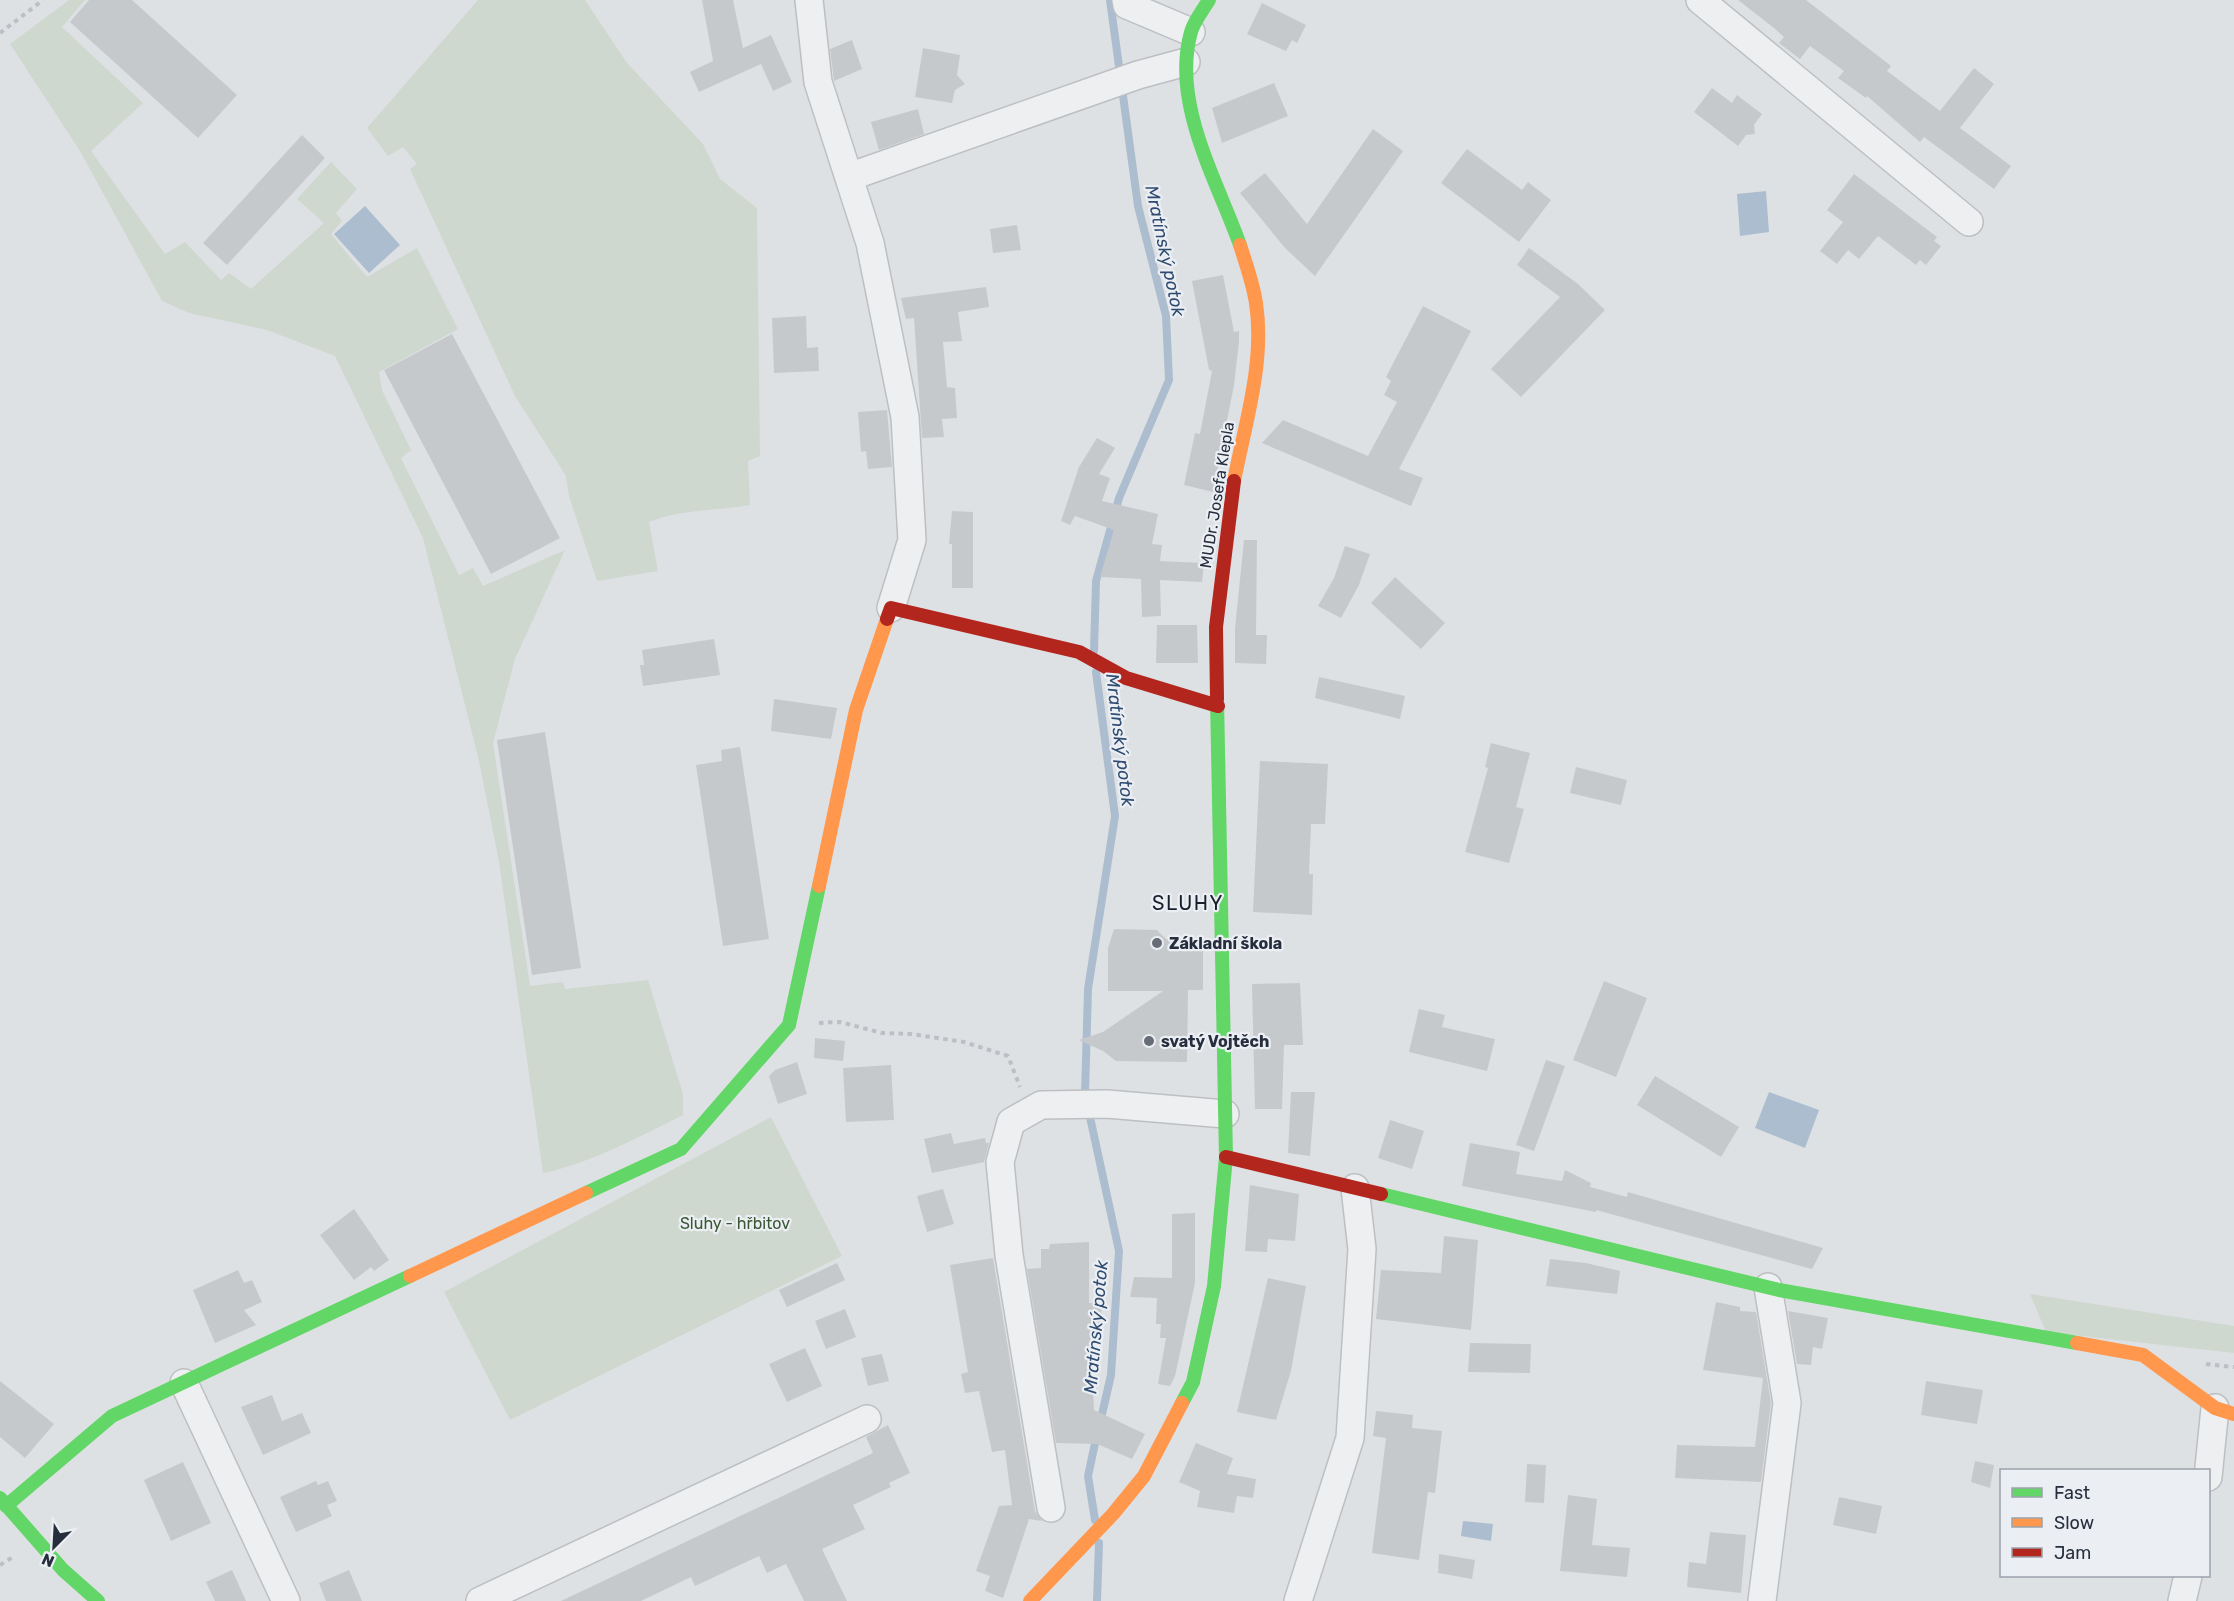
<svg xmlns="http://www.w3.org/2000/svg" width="2234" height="1601" font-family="Rubik,sans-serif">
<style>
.green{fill:#cfd8cf}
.water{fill:#acbdd0}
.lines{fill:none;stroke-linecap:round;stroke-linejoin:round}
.stream{stroke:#acbdd0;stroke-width:8}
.building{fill:#c6c9cc}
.street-casing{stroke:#bdbfc2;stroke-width:30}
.path{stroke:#bebfc4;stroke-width:4;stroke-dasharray:4.5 4.5;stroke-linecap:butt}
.street{stroke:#eeeff1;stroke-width:27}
.fast{stroke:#63d668;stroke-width:14}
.slow{stroke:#ff974d;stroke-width:14}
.jam{stroke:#b3261e;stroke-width:14}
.poi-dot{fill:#666d77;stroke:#ebeff4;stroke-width:2}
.labels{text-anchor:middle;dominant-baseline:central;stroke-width:4.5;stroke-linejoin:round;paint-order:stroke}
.street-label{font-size:16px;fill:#262e3d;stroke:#ebeff4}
.poi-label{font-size:16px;font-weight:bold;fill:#262e3d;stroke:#ebeff4;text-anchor:start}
.park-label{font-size:16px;fill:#3a5833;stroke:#ebeff4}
.water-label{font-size:18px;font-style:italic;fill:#304c70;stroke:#ebeff4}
.quarter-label{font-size:20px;letter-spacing:1.5px;fill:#181f2d;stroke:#ebeff4}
</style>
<rect width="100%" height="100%" fill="#dee1e4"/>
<!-- green -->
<path class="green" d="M 69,0 L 85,0 L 62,27 L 143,103 L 91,151 L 165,254 L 185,242 L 221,280 L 229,273 L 251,289 L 324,223 L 297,199 L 331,162 L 357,189 L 336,213 L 342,221 L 331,234 L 367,277 L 417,248 L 458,329 L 379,372 L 382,390 L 411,450 L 401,458 L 459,575 L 473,568 L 483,586 L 565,550 L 515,659 L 493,743 L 530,986 L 563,982 L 565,989 L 648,980 L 683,1094 L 683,1115 C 638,1137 592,1163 543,1173 L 499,862 L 479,761 L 423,538 L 335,356 L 267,330 L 189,313 L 162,301 L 80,151 L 10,44 Z
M 478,0 L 585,0 L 627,63 L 703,144 L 720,179 L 757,208 L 760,456 L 748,461 L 750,505 C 715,511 682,509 649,522 L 658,571 L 597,581 L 569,496 L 566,476 L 515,396 L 410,169 L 417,164 L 403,147 L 388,156 L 367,128 Z
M 771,1117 L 842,1256 L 510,1420 L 444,1292 Z
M 2030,1294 L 2234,1326 L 2234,1353 L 2046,1332 Z"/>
<!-- water -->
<path class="water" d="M 1766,191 L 1769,232 L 1740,236 L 1737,194 Z
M 365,206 L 400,245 L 369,273 L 334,234 Z
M 1769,1092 L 1819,1110 L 1805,1148 L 1755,1128 Z
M 1463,1521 L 1493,1524 L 1491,1541 L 1461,1536 Z"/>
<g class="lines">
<!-- stream -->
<path class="stream" d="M 1094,651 L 1096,581 L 1119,498 L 1169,380 L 1166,316 L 1138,206 L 1110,0
M 1096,672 L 1115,816 L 1088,989 L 1085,1094 L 1119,1251 L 1111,1375 L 1100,1423
M 1095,1520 L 1088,1476 L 1097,1434
M 1097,1601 L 1099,1543"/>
</g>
<!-- building -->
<path class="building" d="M 89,0 L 132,0 L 237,95 L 198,138 L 70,22 Z
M 702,0 L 733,0 L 743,48 L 771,35 L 792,82 L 773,91 L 761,64 L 699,92 L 690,72 L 713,61 Z
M 1738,0 L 1806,0 L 1891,66 L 1887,71 L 1940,111 L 1974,68 L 1994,84 L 1960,128 L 2011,166 L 1994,189 L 1924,137 L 1920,142 L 1867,96 L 1866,98 L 1838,78 L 1844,71 L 1810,46 L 1800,59 L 1779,43 L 1784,37 L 1774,28 Z
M 1262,3 L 1306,25 L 1297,43 L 1292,40 L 1286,51 L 1247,34 Z
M 852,40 L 862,69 L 834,81 L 830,49 Z
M 923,48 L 960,55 L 957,75 L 965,84 L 955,90 L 952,103 L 915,97 Z
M 1274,83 L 1288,116 L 1222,143 L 1212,108 Z
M 1712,88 L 1732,103 L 1737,95 L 1762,114 L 1754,125 L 1755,134 L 1746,135 L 1738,146 L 1694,112 Z
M 918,109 L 924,134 L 879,150 L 871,122 Z
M 1373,129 L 1403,151 L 1315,276 L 1285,248 L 1240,193 L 1265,173 L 1307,224 Z
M 302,135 L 325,158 L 227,265 L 203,243 Z
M 1467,149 L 1522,190 L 1528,182 L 1551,200 L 1519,242 L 1441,183 Z
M 1854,174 L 1937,237 L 1934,241 L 1941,246 L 1926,265 L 1920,260 L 1916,265 L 1878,236 L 1859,259 L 1848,250 L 1837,264 L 1820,251 L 1843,222 L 1827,210 Z
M 1017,225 L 1021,250 L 993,253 L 990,229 Z
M 1529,248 L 1578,284 L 1605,310 L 1521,397 L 1491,369 L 1560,297 L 1517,265 Z
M 1223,275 L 1234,332 L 1239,331 L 1239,342 L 1234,385 L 1213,492 L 1184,485 L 1195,433 L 1200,434 L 1212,371 L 1209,370 L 1192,281 Z
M 986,287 L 989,307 L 958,312 L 962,341 L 943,342 L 947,387 L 955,388 L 957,418 L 942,419 L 944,437 L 922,438 L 914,318 L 906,319 L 901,298 Z
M 1423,306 L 1471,331 L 1399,469 L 1423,478 L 1411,506 L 1262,443 L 1283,420 L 1368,456 L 1397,402 L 1384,395 L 1391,381 L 1386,377 Z
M 806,316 L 807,348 L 818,347 L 819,371 L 774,373 L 772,318 Z
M 452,334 L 560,538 L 491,574 L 384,370 Z
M 887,410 L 892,467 L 868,469 L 866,451 L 861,452 L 858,412 Z
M 1097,438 L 1115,448 L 1099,474 L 1110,478 L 1102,501 L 1158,514 L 1152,544 L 1162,545 L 1160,561 L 1204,563 L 1202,582 L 1160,580 L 1161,616 L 1142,617 L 1141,579 L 1100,577 L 1114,530 L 1075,516 L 1070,525 L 1061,521 L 1079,467 Z
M 952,511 L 973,512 L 973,588 L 952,588 L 952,544 L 949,544 Z
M 1244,540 L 1257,540 L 1256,635 L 1267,635 L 1266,664 L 1235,663 L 1235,628 Z
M 1345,546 L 1370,554 L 1359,585 L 1341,618 L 1318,606 L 1334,578 Z
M 1395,577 L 1445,623 L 1421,649 L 1371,603 Z
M 1157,625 L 1197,625 L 1198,663 L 1156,663 Z
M 714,639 L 720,675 L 643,686 L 640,665 L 644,665 L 642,650 Z
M 1319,677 L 1405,696 L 1400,719 L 1315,698 Z
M 774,699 L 837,708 L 831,739 L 771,731 Z
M 545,732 L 581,968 L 532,975 L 497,740 Z
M 1491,743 L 1530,753 L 1516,807 L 1524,809 L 1509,863 L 1465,852 L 1488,768 L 1485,767 Z
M 740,747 L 769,939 L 723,946 L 696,765 L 722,761 L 721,750 Z
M 1260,761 L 1328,764 L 1325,824 L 1311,824 L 1309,874 L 1313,874 L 1312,915 L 1253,912 Z
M 1576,767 L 1627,780 L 1621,805 L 1570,793 Z
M 1114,929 L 1157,930 L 1166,939 L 1172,939 L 1172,947 L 1203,948 L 1203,990 L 1188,990 L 1187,1062 L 1116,1061 L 1103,1051 L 1079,1040 L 1103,1032 L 1163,991 L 1108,991 L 1108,948 Z
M 1604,981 L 1647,998 L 1616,1077 L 1573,1060 Z
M 1300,983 L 1303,1045 L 1284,1045 L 1282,1109 L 1255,1109 L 1252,984 Z
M 1419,1009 L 1445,1015 L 1442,1027 L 1495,1039 L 1487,1071 L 1409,1052 Z
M 815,1038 L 845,1041 L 843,1061 L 814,1058 Z
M 1546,1060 L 1565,1066 L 1534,1151 L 1516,1145 Z
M 797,1062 L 807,1094 L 778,1104 L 769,1076 L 775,1070 Z
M 891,1065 L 894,1120 L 846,1122 L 843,1068 Z
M 1655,1076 L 1739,1127 L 1721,1157 L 1637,1105 Z
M 1291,1092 L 1315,1092 L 1310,1156 L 1288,1153 Z
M 1390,1120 L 1424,1131 L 1412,1169 L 1378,1158 Z
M 951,1133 L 954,1144 L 985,1138 L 986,1143 L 989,1143 L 984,1162 L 932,1173 L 924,1139 Z
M 1470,1143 L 1520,1152 L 1516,1174 L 1562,1181 L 1565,1170 L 1591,1183 L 1590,1187 L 1627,1197 L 1628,1192 L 1823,1248 L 1812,1269 L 1596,1210 L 1596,1212 L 1462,1186 Z
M 1250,1185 L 1299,1194 L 1295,1241 L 1268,1239 L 1267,1252 L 1245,1251 Z
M 943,1189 L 954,1224 L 927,1232 L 917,1196 Z
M 354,1209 L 389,1260 L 374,1271 L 371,1267 L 354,1280 L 320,1235 Z
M 1195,1213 L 1195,1283 L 1175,1376 L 1170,1386 L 1158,1384 L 1166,1338 L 1160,1338 L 1161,1324 L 1156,1324 L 1157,1298 L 1130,1297 L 1134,1277 L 1172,1278 L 1172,1214 Z
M 1444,1236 L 1478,1240 L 1471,1330 L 1376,1319 L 1381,1270 L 1441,1273 Z
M 1089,1242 L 1089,1303 L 1101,1303 L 1102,1327 L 1090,1328 L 1094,1410 L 1145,1434 L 1132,1459 L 1097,1444 L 1056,1443 L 1027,1269 L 1041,1268 L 1041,1249 L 1049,1249 L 1050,1244 Z
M 993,1258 L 1035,1511 L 1042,1521 L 1029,1519 L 1003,1598 L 985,1591 L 990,1576 L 976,1571 L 999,1506 L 1012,1505 L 1005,1450 L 992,1452 L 979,1391 L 965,1393 L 961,1374 L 968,1372 L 950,1265 Z
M 1550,1259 L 1586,1263 L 1620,1271 L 1617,1294 L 1546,1286 Z
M 837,1263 L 845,1280 L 787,1307 L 779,1290 Z
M 238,1270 L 244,1283 L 252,1280 L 262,1302 L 244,1310 L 256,1325 L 215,1343 L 193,1290 Z
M 1268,1278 L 1306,1286 L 1291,1371 L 1276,1420 L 1237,1412 Z
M 1716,1302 L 1740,1307 L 1740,1311 L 1756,1312 L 1771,1403 L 1761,1482 L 1675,1478 L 1677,1445 L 1755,1447 L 1763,1378 L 1703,1370 Z
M 845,1309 L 856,1337 L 826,1349 L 815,1321 Z
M 1788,1311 L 1828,1318 L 1822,1349 L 1813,1347 L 1811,1365 L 1797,1364 Z
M 1470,1343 L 1531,1344 L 1530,1373 L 1468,1372 Z
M 805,1348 L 822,1386 L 787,1402 L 769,1364 Z
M 882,1354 L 889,1381 L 868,1386 L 861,1358 Z
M 0,1381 L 54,1424 L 25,1458 L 0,1437 Z
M 1926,1381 L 1983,1390 L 1977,1424 L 1921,1415 Z
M 272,1395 L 282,1421 L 302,1413 L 311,1433 L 263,1455 L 241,1407 Z
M 1376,1411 L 1413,1415 L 1412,1428 L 1442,1431 L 1435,1493 L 1428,1492 L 1419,1560 L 1372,1553 L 1386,1438 L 1373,1436 Z
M 888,1425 L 910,1473 L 889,1483 L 891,1487 L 853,1505 L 865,1529 L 822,1549 L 847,1601 L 804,1601 L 786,1564 L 767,1573 L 759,1556 L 695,1586 L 691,1577 L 641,1601 L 561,1601 L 873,1453 L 866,1437 Z
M 1196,1443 L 1233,1458 L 1227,1474 L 1256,1479 L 1253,1498 L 1237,1496 L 1234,1513 L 1197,1507 L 1200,1491 L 1179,1482 Z
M 1975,1461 L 1994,1465 L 1990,1488 L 1971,1482 Z
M 183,1462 L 211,1523 L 171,1541 L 144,1480 Z
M 1527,1464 L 1546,1465 L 1544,1503 L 1525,1502 Z
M 316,1481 L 318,1485 L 328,1481 L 337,1501 L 327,1505 L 332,1516 L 296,1532 L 280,1497 Z
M 1568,1495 L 1597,1499 L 1592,1545 L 1630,1548 L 1627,1577 L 1560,1571 Z
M 1839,1497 L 1882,1506 L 1876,1534 L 1833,1525 Z
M 1710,1532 L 1746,1535 L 1741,1593 L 1687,1587 L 1689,1562 L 1706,1564 Z
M 1439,1554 L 1475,1560 L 1472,1579 L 1438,1573 Z
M 232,1570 L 246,1601 L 215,1601 L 206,1582 Z
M 349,1570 L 362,1601 L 326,1601 L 319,1583 Z"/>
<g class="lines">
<defs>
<path id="street" d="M 809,0 L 818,82 L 870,243 L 905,417 L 912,540 L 891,608
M 1126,0 L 1127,5 L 1191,32
M 1700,0 L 1969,222
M 849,177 L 1138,75 L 1186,62
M 184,1383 L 286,1601
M 2208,1477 L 2215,1408
M 1051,1508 L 1009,1255 L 1000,1162 L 1011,1122 L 1041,1105 L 1107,1104 L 1225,1114
M 480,1601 L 867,1419
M 1298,1601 L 1350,1438 L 1362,1249 L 1355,1188
M 1762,1601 L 1787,1403 L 1768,1287
M 2182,1601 L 2188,1576"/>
</defs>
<!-- street casing -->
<use href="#street" class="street-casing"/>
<!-- path -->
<path class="path" d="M 0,33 L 43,0
M 819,1023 L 840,1022 L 882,1033 L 911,1034 L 964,1042 L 1008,1056 L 1020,1087
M 2206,1364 L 2234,1367
M 0,1565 L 13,1557"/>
<!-- street -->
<use href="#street" class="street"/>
<!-- fast -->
<path class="fast" d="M 1209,0 C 1203,10 1194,21 1191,32 C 1171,103 1217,180 1240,245
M 586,1193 L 681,1149 L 789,1025 L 819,886
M 1381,1194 L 1779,1290 L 2077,1343
M 1182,1403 L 1193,1382 L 1214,1286 L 1226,1157 L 1217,699
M 0,1498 L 63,1570 L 98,1601
M 6,1506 L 112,1416 L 410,1276"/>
<!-- slow -->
<path class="slow" d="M 1234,481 C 1245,424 1265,362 1256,303 C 1253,283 1246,264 1240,245
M 819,886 L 856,710 L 887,619
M 410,1276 L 586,1193
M 2077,1343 L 2143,1355 L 2215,1408 L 2234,1414
M 1030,1601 L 1113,1514 L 1144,1476 L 1182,1403"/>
<!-- jam -->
<path class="jam" d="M 887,619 L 891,608 L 1079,652 L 1126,678 L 1218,706
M 1217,699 L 1216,627 L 1234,481
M 1226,1157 L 1381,1194"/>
</g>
<!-- markers -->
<g class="poi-dot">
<circle cx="1157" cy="943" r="6"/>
<circle cx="1149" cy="1041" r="6"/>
</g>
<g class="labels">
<!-- street labels -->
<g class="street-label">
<text transform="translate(1217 495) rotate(-81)">MUDr. Josefa Klepla</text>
</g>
<!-- poi labels -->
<g class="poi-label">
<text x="1169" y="943">Základní škola</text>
<text x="1161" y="1041">svatý Vojtěch</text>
</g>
<!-- park labels -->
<g class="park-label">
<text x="735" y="1223">Sluhy - hřbitov</text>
</g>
<!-- water labels -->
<g class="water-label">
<text transform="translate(1165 251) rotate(78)">Mratínský potok</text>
<text transform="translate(1120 740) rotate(83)">Mratínský potok</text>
<text transform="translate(1096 1327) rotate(-85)">Mratínský potok</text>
</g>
<!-- quarter labels -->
<g class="quarter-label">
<text x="1188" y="903">SLUHY</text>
</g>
</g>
<!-- legend -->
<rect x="2000" y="1469" width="210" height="108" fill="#ebeff4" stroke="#9ca2ab" stroke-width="1.5"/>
<rect x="2012" y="1488" width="30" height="9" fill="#63d668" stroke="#9ca2ab" stroke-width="1.5"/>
<text x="2054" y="1499" font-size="18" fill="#262e3d">Fast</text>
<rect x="2012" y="1518" width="30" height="9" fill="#ff974d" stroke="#9ca2ab" stroke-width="1.5"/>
<text x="2054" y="1529" font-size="18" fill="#262e3d">Slow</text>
<rect x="2012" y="1548" width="30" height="9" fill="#b3261e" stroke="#9ca2ab" stroke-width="1.5"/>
<text x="2054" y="1559" font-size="18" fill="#262e3d">Jam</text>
<!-- north arrow -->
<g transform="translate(54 1547) rotate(204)" stroke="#ebeff4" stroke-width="4.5" paint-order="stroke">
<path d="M0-4.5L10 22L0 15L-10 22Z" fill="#262e3d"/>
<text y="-9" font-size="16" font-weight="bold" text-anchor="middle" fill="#262e3d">N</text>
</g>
</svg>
